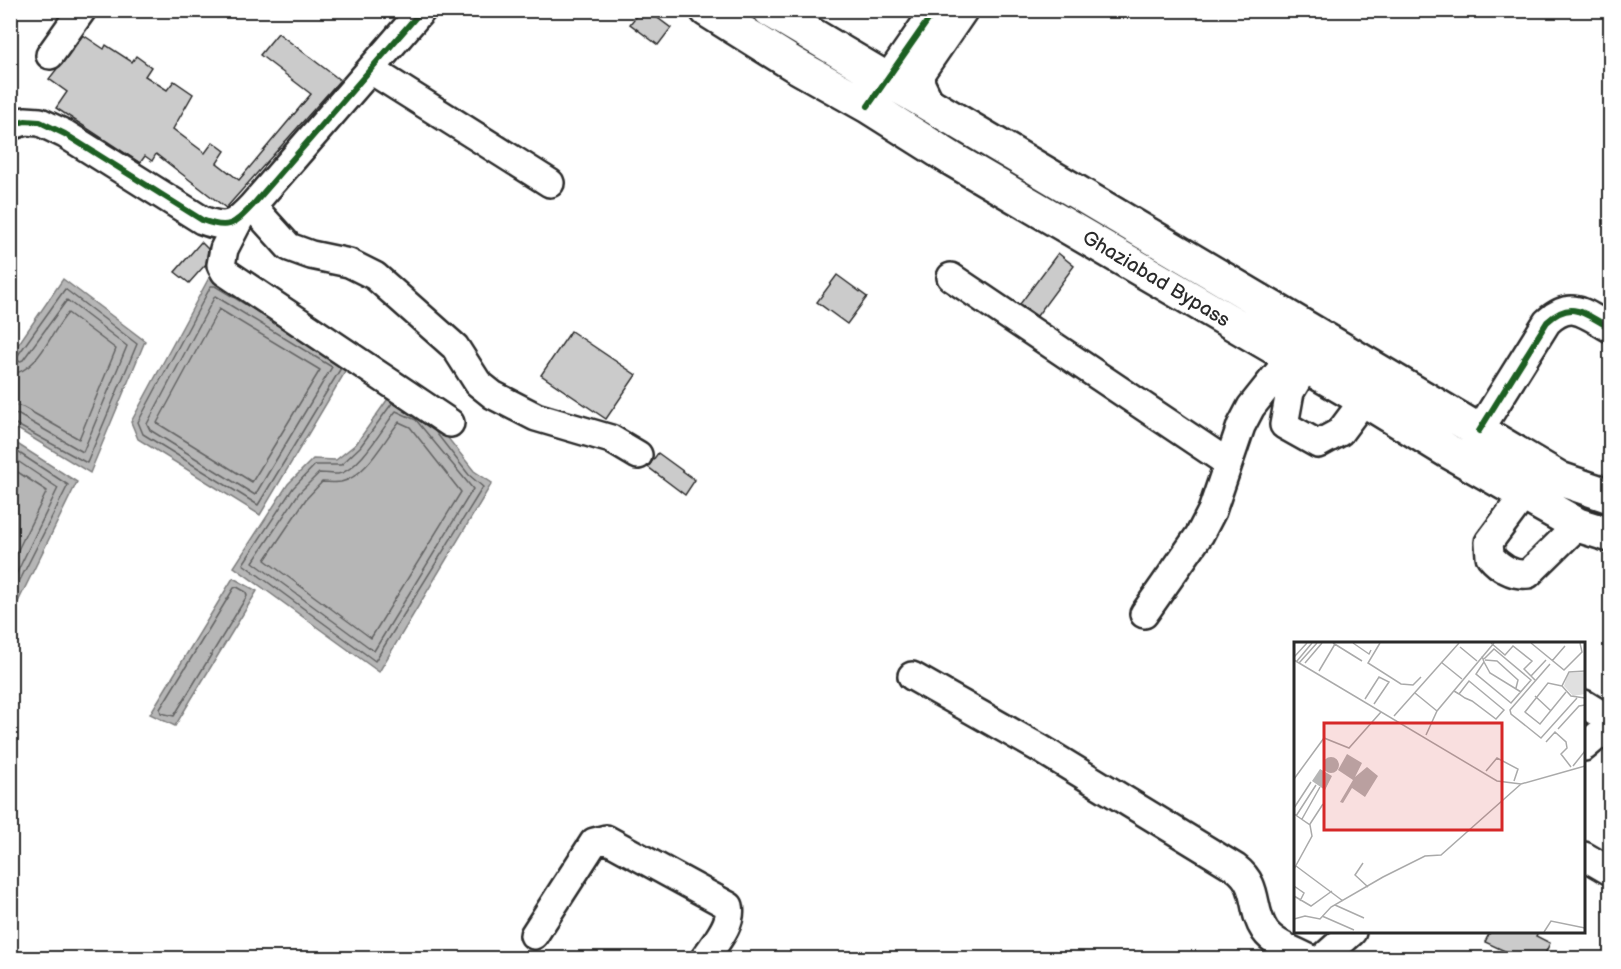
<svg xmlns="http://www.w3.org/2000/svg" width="1621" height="969" font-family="'Balsamiq Sans',sans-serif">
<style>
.water{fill:#b6b6b6;stroke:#7e7e7e;stroke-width:1.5}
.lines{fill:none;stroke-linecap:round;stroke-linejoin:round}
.shore{stroke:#636363;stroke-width:1.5}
.building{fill:#cbcbcb;stroke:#2b2b2b;stroke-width:1.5}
.minor-casing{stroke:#2b2b2b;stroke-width:32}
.highway-casing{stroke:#2b2b2b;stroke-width:38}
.minor{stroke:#fff;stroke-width:27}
.highway{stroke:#fff;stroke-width:33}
.cycleway-casing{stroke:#fff;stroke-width:10}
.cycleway{stroke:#1b5e20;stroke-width:6}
.labels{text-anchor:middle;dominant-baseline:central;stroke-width:4.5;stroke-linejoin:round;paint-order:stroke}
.street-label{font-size:20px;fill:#2b2b2b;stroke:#fff}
.inset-road{fill:none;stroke:#aaa;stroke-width:1.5}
.view{fill:#d62828;fill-opacity:0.15;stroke:#d62828;stroke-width:3}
.inset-edge{fill:none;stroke:#2b2b2b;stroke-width:3}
</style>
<rect width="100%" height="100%" fill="#fff"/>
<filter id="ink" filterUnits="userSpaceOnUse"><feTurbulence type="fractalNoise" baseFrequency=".0167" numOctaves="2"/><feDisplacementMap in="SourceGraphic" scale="12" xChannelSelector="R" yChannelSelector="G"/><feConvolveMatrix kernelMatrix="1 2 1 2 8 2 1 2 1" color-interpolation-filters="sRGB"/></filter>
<g filter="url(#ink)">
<!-- water -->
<path class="water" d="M 210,276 L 351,362 L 260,515 L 138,439 L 131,422 Z
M 63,279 L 145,341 L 90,473 L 11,425 L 11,355 Z
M 392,393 L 425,409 L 474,471 L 492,483 L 379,672 L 234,567 L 288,484 L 313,459 L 336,460 L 356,444 Z
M 11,440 L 77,482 L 15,608 L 10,605 Z
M 233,578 L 257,591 L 175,726 L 150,714 Z"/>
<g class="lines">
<!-- shore -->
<path class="shore" d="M 215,296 L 332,367 L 255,495 L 150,430 L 147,424 Z
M 219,309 L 320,370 L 252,482 L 157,423 Z
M 258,312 L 215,286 L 211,286 L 138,422 L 143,434 L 258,505 L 341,368
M 10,357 L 18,355 L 65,289 L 137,344 L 87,463 L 10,421
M 10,365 L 23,360 L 67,300 L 127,346 L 83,452 L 19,415 L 10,413
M 10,374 C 38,373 51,331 68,313 L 116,349 L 79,439 L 23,407 L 10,404
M 393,402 L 360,447 L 341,465 L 315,465 L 293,488 L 243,564 L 375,661 L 483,487 L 469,475 L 434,430
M 396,411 L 416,420 L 473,489 L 374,651 L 253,562 L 299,493 L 319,473 C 325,473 332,474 338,474 C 360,470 383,427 396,411 Z
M 399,422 L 410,427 L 461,492 L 371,638 L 265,560 L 306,499 L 322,482 C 328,482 335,483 341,482 C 366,477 384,440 399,422 Z
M 10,447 L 68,485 L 10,600
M 10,456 L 58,488 L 10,587
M 10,467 L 47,491 L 10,566
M 237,587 L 246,592 L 247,596 L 174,716 L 161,713 L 160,709 L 234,588 Z"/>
</g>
<!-- building -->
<path class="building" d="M 641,10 L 647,10 L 671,28 L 658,45 L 630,24 Z
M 278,33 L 340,80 L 226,208 L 156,154 L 152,161 L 145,156 L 140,163 L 56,108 L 67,92 L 49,79 L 83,35 L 104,49 L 106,45 L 132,62 L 136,56 L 151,67 L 145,76 L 167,90 L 174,81 L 193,94 L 173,129 L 205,153 L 213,142 L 225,151 L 217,163 L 239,180 L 311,94 L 260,55 Z
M 201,242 L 208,249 L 206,264 L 189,283 L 175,272 Z
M 1058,253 L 1074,266 L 1037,316 L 1020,304 Z
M 837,275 L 867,297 L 847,324 L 817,302 Z
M 571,331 L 636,375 L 606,419 L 541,375 Z
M 658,453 L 695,480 L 685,495 L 648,467 Z
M 1490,932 L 1538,932 L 1536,936 L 1550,943 L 1543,958 L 1520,958 L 1485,942 Z"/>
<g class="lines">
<defs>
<path id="minor" d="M 50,55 L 82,10
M 371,70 L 550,183
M 876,95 L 935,10
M 932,107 L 921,84 L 920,74 L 964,10
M 10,126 L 25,121 L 40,122 L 65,134 L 202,220 C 228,230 234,225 252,206 L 422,10
M 252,206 L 289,247 L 311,255 L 349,263 L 375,276 L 455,347 L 478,383 L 493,395 L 536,417 L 611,439 L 638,455
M 239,220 L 224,249 L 221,265 L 225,272 L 450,423
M 951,277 L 1228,463
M 1305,367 L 1290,392 L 1284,425 L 1318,444 L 1340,432 L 1364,400
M 1479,431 L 1547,322 C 1572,299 1585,314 1610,328
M 1524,495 L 1489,542 L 1490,556 C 1499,567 1513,576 1528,574 L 1578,525
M 1144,614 L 1200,534 L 1212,511 L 1241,426 L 1251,407 L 1290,358
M 912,676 L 1041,749 L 1236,868 C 1260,886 1250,909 1265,931 C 1274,944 1295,951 1308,958
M 1584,704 L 1610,720
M 1584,747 L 1610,725
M 1584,856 L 1610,871
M 534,935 L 594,842 L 606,839 L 729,906 C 733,924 714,944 705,958
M 1323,958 L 1352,932"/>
<path id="highway" d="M 707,10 L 795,65 L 868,106 L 952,159 L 1373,405 L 1448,451 L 1578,525 L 1610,535
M 770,10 L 1560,479 L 1610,496"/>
</defs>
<!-- minor casing -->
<use href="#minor" class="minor-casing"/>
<!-- highway casing -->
<use href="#highway" class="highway-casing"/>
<!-- minor -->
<use href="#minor" class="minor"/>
<!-- highway -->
<use href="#highway" class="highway"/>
<defs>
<path id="cycleway" d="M 868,106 L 935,10
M 10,126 L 25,121 L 40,122 L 65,134 L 202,220 C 228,230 234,225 252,206 L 422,10
M 1479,431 L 1547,322 C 1572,299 1585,314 1610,328"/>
</defs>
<!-- cycleway casing -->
<use href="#cycleway" class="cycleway-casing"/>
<!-- cycleway -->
<use href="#cycleway" class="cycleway"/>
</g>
</g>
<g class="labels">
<!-- street labels -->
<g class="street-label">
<text transform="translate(1156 279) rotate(31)">Ghaziabad Bypass</text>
</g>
</g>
<!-- overview -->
<g transform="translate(1294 642)">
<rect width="291" height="291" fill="#fff"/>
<path d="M 291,30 L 291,52 L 279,54 L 270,44 L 274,31 Z" fill="#e0e0e0"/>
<path d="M 53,112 L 68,121 L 61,135 L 73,125 L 84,134 L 71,155 L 58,146 L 49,161 L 46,160 L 59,138 L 44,128 ZM29 123a8 8 0 1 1 16 0a8 8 0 1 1-16 0ZM 26,127 L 38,134 L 31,148 L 18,139 Z" fill="#b6b6b6"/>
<path class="inset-road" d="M 39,1 L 68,19M 59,1 L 75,12 L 77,8M 86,1 L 74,21 L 107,42 L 119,43 L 127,35M 197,1 L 211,13 L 219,4 L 238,19 L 230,27 L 241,38M 237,1 L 270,28 L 288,10 L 286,1M 166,5 L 183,19M 188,14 L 190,20 L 182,32 L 217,61 L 237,38 L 200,7 L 190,17M 0,15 L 13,1M 0,18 L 203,139 L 227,142 L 291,124M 191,18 L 203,19 L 224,38 L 222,46M 3,19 L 18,1M 258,19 L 271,4M 147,20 L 168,37M 190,20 L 196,31 L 227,50M 5,21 L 23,1M 11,21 L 28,1M 256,22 L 216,68 L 217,72 L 247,96 L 283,56M 25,29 L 41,2M 291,29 L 275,30 L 268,44 L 277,54 L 291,56M 237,34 L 252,18M 268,44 L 254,41 L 231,70 L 246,82 L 272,50M 160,49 L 165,52 L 171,56 L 178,59 L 202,77 L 210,68 L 175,39 L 165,52M 121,51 L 143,69M 241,54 L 257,69M 71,57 L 85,35 L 95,40 L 80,62M 100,74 L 165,1M 264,87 L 285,64 L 291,63M 132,93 L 143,69 L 200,1M 252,100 L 261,90 L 272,100 L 273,106 L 267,112 L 277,125M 279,124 L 291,109M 192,129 L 203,116 L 224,127 L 220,139M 0,137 L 30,96 L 55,106 L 87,70M 0,166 L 17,140M 0,172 L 16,183 L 18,194 L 0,227M 2,174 L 22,143M 8,177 L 26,145M 16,182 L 29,162M 69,221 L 61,233 L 74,245M 2,224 L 49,259M 0,244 L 10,251 L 6,259M 0,254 L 17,264 L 38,249M 41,263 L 70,276M 28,274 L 60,288M 0,277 L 11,274 L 26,277 L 37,265 L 89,235 L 131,214 L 147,213 L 227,142M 250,290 L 257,279 L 291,286"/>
<path class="view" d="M 30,81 L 208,81 L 208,188 L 30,188 Z"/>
<rect width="291" height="291" class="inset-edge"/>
</g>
<!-- margin -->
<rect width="1621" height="969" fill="none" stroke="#fff" stroke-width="36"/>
<rect x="18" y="18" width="1585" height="933" fill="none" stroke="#2b2b2b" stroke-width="2" filter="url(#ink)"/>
</svg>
